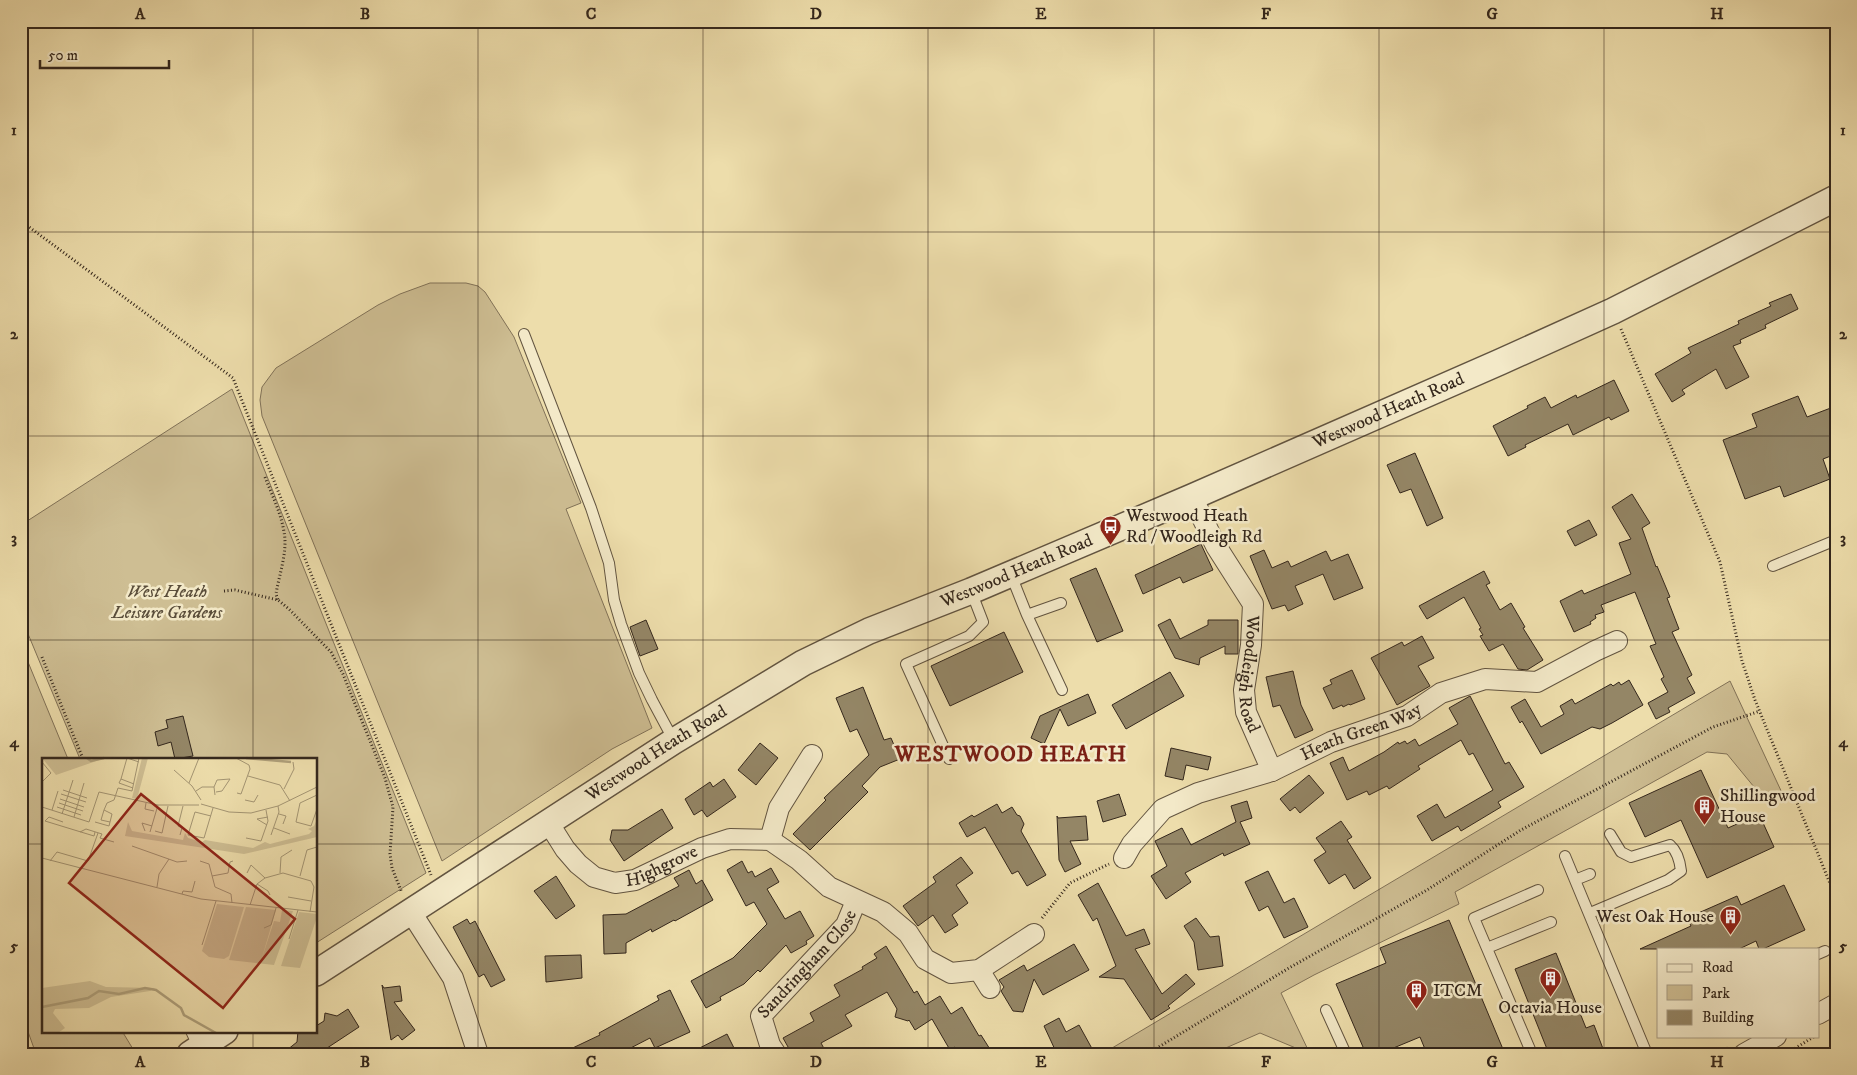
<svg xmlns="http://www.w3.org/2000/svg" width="1857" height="1075" font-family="'IM FELL DW Pica',serif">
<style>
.green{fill:#cebe93;stroke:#817258}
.building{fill:#948666;stroke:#34271c}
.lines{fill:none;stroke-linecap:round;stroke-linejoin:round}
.service-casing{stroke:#625440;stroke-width:12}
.minor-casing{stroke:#625440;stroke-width:22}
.tertiary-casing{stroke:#625440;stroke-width:28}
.path{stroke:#34271c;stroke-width:3;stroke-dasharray:1 2.5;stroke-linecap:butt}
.service{stroke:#f3e9c8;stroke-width:10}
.minor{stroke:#f3e9c8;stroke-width:20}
.tertiary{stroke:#f3e9c8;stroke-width:25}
.grid{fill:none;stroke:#34271c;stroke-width:1;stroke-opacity:0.55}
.labels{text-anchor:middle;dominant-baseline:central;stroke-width:5;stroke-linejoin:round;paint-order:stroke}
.street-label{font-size:18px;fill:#34271c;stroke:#f3e9c8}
.poi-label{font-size:18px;fill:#34271c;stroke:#f3e9c8;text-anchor:start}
.park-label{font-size:18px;font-style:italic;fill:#5a4d3a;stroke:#f3e9c8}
.district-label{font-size:22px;font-weight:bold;letter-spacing:1px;fill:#7a1f14;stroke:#f3e9c8}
.inset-river{fill:none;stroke:#ae9f7a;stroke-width:2.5}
.inset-road{fill:none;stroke:#a39472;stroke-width:1}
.view{fill:#8f2418;fill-opacity:0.15;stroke:#8f2418;stroke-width:2.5}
.inset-edge{fill:none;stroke:#34271c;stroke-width:2.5}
.neatline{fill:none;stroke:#34271c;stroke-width:2}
.grid-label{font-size:16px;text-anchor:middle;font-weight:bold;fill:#34271c}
</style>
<rect width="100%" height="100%" fill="#edddab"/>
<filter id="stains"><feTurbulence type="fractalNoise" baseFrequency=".004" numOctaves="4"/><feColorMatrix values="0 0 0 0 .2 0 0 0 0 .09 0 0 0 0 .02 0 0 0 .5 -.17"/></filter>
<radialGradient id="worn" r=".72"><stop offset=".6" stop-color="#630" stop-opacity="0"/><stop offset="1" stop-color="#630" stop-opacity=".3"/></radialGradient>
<!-- green -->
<path class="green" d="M 430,283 L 466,283 L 478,286 L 485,292 L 514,337 L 581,503 L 566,509 L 652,728 L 612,749 L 442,861 L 262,416 L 260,400 L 262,387 L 276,368 L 378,305 L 400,294 Z
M 232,389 L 426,873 L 316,943 L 316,759 L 80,759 L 21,617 L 21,525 Z
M 21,645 L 68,759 L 44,759 L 44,1031 L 122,1031 L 136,1054 L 36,1054 L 21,1012 Z
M 1730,681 L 1783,795 L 1768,804 L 1727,754 L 1707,752 L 1455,892 L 1459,904 L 1314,975 L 1281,993 L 1310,1054 L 1260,1033 L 1212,1054 L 1102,1054 Z"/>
<!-- building -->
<path class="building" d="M 1791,294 L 1798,309 L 1765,325 L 1766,328 L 1740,340 L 1741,343 L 1733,346 L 1749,377 L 1726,389 L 1716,369 L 1682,390 L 1685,394 L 1672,402 L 1655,374 L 1691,353 L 1688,348 L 1739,324 L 1738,321 L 1771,306 L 1769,303 Z
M 1614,380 L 1629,411 L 1611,420 L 1609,417 L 1573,435 L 1568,424 L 1525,445 L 1526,447 L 1508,456 L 1493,426 L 1528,408 L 1527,406 L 1545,397 L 1551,408 L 1576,395 L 1577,398 Z
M 1798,396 L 1807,417 L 1836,406 L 1836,454 L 1823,459 L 1830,479 L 1784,497 L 1780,486 L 1745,499 L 1723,440 L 1757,427 L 1752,414 Z
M 1415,453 L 1443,518 L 1427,526 L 1411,489 L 1400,493 L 1387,465 Z
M 1632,494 L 1650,523 L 1642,528 L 1656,567 L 1657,566 L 1670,597 L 1667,598 L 1679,629 L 1672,632 L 1692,675 L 1687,678 L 1695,693 L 1668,708 L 1670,712 L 1656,719 L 1648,703 L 1668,692 L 1661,679 L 1664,677 L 1650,646 L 1656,644 L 1635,592 L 1601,605 L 1604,612 L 1595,615 L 1596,618 L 1590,622 L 1591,624 L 1574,632 L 1560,601 L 1582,590 L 1584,594 L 1631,574 L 1619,543 L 1631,539 L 1612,507 Z
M 1589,520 L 1597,535 L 1575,546 L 1567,531 Z
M 1201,544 L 1213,570 L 1183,583 L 1180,577 L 1143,594 L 1135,575 Z
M 1264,550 L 1272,568 L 1288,561 L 1291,567 L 1326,551 L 1331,561 L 1348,554 L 1363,588 L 1334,600 L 1323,574 L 1295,586 L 1303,604 L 1288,611 L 1285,605 L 1272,609 L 1250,556 Z
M 1096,568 L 1123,631 L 1097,642 L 1070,579 Z
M 1484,571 L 1490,583 L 1486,585 L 1500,610 L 1511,603 L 1525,627 L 1523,628 L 1543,660 L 1527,670 L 1518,669 L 1503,644 L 1489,651 L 1480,636 L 1483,635 L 1479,629 L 1481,628 L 1464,597 L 1427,619 L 1419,606 Z
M 1170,619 L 1180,639 L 1208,625 L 1208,620 L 1238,620 L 1238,654 L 1225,654 L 1225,646 L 1200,658 L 1199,665 L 1175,658 L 1158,625 Z
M 646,620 L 658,649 L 640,656 L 630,627 Z
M 1004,632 L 1023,672 L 950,706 L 931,666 Z
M 1422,636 L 1434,658 L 1418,666 L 1430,686 L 1397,705 L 1371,658 L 1402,642 L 1404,646 Z
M 1352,670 L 1365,699 L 1350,705 L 1349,704 L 1343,707 L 1342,705 L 1333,709 L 1323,688 L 1332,684 L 1330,680 Z
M 1293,671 L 1301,705 L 1313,730 L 1295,738 L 1280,705 L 1273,707 L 1266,677 Z
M 1170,672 L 1184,696 L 1126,729 L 1112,705 Z
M 1629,680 L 1643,705 L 1612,723 L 1600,729 L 1592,727 L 1541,754 L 1522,721 L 1520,723 L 1511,707 L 1525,699 L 1541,727 L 1564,714 L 1560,706 L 1572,699 L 1575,704 L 1611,684 L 1613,686 L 1619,682 L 1621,685 Z
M 863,687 L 884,740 L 891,738 L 900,759 L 880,767 L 862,786 L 868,792 L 810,850 L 793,834 L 826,800 L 824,798 L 869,755 L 857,729 L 850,732 L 836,698 Z
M 1088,694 L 1096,713 L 1068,726 L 1060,709 L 1044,744 L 1031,738 L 1040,716 Z
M 1470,696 L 1505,764 L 1509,762 L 1524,787 L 1498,802 L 1501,807 L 1461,831 L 1458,826 L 1432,841 L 1417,816 L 1437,804 L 1445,818 L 1493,790 L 1473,753 L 1469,755 L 1461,740 L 1418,766 L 1420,769 L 1389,789 L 1387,786 L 1369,795 L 1367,791 L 1347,800 L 1330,763 L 1343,757 L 1349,771 L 1384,752 L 1398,742 L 1399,744 L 1405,741 L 1407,744 L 1415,739 L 1419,746 L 1458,724 L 1449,708 Z
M 183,716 L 193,756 L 175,759 L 171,742 L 158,746 L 155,732 L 168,728 L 166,720 Z
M 760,743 L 778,758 L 756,785 L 738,770 Z
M 1171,748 L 1211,757 L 1208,770 L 1186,765 L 1183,780 L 1165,776 Z
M 1701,770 L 1728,828 L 1759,814 L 1774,847 L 1707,878 L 1681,820 L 1645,837 L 1629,803 Z
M 1309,775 L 1324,793 L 1300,813 L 1295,807 L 1290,811 L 1280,799 Z
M 724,779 L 736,797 L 707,817 L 702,810 L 694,815 L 685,799 L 710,782 L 713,787 Z
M 1119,794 L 1126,815 L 1103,822 L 1097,801 Z
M 1247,801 L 1252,818 L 1240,822 L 1250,844 L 1224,856 L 1223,853 L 1185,873 L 1191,882 L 1166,899 L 1151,876 L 1167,866 L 1155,841 L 1182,828 L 1191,845 L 1236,822 L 1231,806 Z
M 997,804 L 1002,813 L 1012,807 L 1017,815 L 1020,816 L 1024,824 L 1021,831 L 1046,875 L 1027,886 L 1018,871 L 1012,874 L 985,827 L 967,837 L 959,823 L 972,815 L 974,817 Z
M 662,809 L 673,828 L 624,861 L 610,840 L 612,830 L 628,830 Z
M 1057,816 L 1058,818 L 1086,816 L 1088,840 L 1070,841 L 1081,864 L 1065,872 L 1059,860 Z
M 1341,821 L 1352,837 L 1347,840 L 1371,878 L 1354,889 L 1345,874 L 1329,884 L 1314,860 L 1326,852 L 1316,838 Z
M 961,857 L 973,873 L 956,885 L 968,903 L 952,915 L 958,925 L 945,933 L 933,915 L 918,926 L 903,906 L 936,882 L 933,877 Z
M 742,861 L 748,873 L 752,871 L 755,877 L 771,868 L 779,882 L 767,889 L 785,919 L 800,911 L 814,936 L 806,941 L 807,944 L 791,953 L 786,945 L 760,972 L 758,970 L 744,984 L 720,997 L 721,1000 L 706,1008 L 691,981 L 733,958 L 767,924 L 754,902 L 746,906 L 727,870 Z
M 689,870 L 696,884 L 702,880 L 713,900 L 675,921 L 674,920 L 652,932 L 651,929 L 626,943 L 626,953 L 604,954 L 603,915 L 626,914 L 679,886 L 674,878 Z
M 1268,871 L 1284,903 L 1294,898 L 1308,927 L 1284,938 L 1268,906 L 1259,911 L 1245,882 Z
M 556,876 L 575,906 L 556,919 L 534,891 Z
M 1098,883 L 1126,936 L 1144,929 L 1150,944 L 1135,949 L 1162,994 L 1186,974 L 1195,984 L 1168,1006 L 1170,1008 L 1151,1020 L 1124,979 L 1099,977 L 1116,966 L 1097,918 L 1093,921 L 1078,895 Z
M 1784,885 L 1805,930 L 1763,949 L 1759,949 L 1756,941 L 1739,949 L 1640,949 L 1691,926 L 1687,918 L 1737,896 L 1741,905 Z
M 1196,918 L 1210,937 L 1219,936 L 1223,966 L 1198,970 L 1194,942 L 1184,926 Z
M 467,919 L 470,924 L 475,921 L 505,980 L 491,987 L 484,974 L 479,977 L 453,927 Z
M 1449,920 L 1505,1054 L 1427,1054 L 1420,1037 L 1379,1054 L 1366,1054 L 1336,984 L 1386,963 L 1380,948 Z
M 1074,944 L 1089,970 L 1043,995 L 1034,979 L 1023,1012 L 1013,1011 L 1001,991 L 1004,987 L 999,980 L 1024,965 L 1027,971 Z
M 886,946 L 914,993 L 917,991 L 925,1005 L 940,996 L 951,1014 L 962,1007 L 979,1036 L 981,1035 L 993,1054 L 959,1054 L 955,1047 L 950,1050 L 932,1019 L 915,1030 L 909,1020 L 908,1021 L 895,1017 L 897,1009 L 887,992 L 845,1015 L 852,1026 L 821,1043 L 827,1054 L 792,1054 L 783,1038 L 814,1021 L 810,1013 L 840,996 L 834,985 L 863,969 L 862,967 L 877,958 L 874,954 Z
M 1556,953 L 1586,1028 L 1594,1025 L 1605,1054 L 1549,1054 L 1515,969 Z
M 581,955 L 582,978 L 546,982 L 545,956 Z
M 382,985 L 384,988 L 400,986 L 402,1001 L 394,1002 L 415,1030 L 402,1040 L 398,1035 L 391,1040 Z
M 670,990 L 690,1032 L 655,1048 L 650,1038 L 619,1054 L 560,1054 L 600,1035 L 599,1033 L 659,1000 L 657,996 Z
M 348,1009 L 359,1027 L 318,1054 L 282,1054 L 297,1042 L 298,1031 L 316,1031 L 316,1026 L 324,1021 L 325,1013 L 337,1016 Z
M 1059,1018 L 1066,1032 L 1079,1025 L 1095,1054 L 1057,1054 L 1044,1026 Z
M 727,1034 L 734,1048 L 723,1054 L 688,1054 Z"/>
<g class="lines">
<defs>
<path id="service" d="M 524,334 L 591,508 L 609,563 L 614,600 L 621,624 L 639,673 L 652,700 L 674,741
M 1773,566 L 1836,540
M 1011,575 L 1027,615 L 1061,603
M 1027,615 L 1062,690
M 949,759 L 906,664 L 969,636 L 983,622 L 971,591
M 1565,856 L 1647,1054
M 1575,880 L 1590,874
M 1590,913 L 1668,880 L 1681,871 C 1680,862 1677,851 1670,845 L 1631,857 L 1621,852 L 1610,834
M 1487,948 L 1551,922
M 1818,954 L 1825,951
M 1326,1010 L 1346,1054
M 191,1031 L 199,1048
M 1532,1054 L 1474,918 L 1538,890"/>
<g id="minor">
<path id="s1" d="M 1192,497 L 1216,546 L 1253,604 L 1251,645 L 1244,690 L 1246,712 L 1272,771"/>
<path id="s2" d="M 548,822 L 565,849 L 578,864 L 594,877 L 615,883 L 635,880 L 702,848 L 730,839 L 770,840 L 799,860 L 829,887 L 883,912 L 908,933 L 925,959 L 951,973 L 979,970 L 1034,934"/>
<path d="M 770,840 L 779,808 L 812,755"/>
<path id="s3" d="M 1124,858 L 1132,844 L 1163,809 L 1198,793 L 1272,771 L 1331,742 L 1407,716 L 1441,693 L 1485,679 L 1537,682 L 1595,651 L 1617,641"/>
<path d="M 411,912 L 453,978 L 478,1054"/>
<path d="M 979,970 L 990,988"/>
<path d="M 1818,1014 L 1836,1004"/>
<path id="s4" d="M 776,1054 L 770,1045 L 761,1016 L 846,925 L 856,901"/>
<path d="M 1744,1054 L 1776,1036"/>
</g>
<g id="tertiary">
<path id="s5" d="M 316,973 L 674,741 L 803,663 L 869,631 L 971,591 L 1192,497 L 1500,362 L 1613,311 L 1836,198"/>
<path d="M 190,1054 L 225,1031"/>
</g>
</defs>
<!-- service casing -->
<use href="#service" class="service-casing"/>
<!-- minor casing -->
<use href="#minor" class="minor-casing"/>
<!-- tertiary casing -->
<use href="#tertiary" class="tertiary-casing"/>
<!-- path -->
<path class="path" d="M 21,221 L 233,378 L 431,875
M 1621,329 L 1720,562 L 1742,661 L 1755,700 L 1836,898
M 265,477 C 272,495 281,513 284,532 C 288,551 279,575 276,594 L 278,600
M 224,591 L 235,590 L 278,600 L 289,609 L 331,652 L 343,674 L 385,778 L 393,807 L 390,854 L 392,868 L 402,893
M 42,657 L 83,759
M 1042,918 L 1070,883 L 1109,864
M 1147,1054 L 1289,968 L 1427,890 L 1521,830 L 1713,727 L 1760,711
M 1718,1054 L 1728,1048
M 1786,1054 L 1815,1036"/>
<!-- service -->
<use href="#service" class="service"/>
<!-- minor -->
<use href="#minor" class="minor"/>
<!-- tertiary -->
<use href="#tertiary" class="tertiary"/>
</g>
<!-- grid -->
<path class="grid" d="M 253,21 L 253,759M 478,21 L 478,1054M 703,21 L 703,1054M 928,21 L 928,1054M 1154,21 L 1154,1054M 1379,21 L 1379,1054M 1604,21 L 1604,1054M 21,232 L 1836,232M 21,436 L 1836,436M 21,640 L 1836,640M 21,844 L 44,844M 316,844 L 1836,844M 253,1031 L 253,1054"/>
<!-- icons -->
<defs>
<symbol id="bus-pin" viewBox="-11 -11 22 30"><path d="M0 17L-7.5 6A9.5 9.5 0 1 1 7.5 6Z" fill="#8f2418" stroke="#f3e9c8"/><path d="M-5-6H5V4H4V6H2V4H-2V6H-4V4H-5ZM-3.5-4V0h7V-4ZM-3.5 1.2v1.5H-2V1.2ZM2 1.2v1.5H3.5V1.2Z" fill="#fff"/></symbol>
<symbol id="building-pin" viewBox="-11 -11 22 30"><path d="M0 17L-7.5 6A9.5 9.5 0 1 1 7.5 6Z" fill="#8f2418" stroke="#f3e9c8"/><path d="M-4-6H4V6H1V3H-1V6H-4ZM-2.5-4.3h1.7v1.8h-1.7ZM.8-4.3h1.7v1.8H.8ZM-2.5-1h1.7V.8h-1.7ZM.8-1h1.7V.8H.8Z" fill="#fff"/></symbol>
</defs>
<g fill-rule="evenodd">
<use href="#bus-pin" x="1098" y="514" width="25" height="34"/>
<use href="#building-pin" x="1692" y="794" width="25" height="34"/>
<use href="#building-pin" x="1718" y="904" width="25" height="34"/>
<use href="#building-pin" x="1538" y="966" width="25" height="34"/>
<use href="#building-pin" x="1404" y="978" width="25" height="34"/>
</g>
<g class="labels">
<!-- street labels -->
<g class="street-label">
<text stroke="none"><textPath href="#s5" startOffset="1215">Westwood Heath Road</textPath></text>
<text stroke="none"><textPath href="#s5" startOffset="810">Westwood Heath Road</textPath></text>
<text stroke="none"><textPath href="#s1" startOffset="194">Woodleigh Road</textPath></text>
<text stroke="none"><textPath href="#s3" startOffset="276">Heath Green Way</textPath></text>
<text stroke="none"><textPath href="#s5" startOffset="405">Westwood Heath Road</textPath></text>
<text stroke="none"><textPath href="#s2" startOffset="144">Highgrove</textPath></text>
<text stroke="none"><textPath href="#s4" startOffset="111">Sandringham Close</textPath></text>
</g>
<!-- poi labels -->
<g class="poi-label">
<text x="1126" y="516">Westwood Heath<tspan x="1126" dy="21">Rd / Woodleigh Rd</tspan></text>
<text x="1720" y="796">Shillingwood<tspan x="1720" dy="21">House</tspan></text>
<text x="1714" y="917" text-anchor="end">West Oak House</text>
<text x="1433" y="991">ITCM</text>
<text x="1550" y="1008" text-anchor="middle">Octavia House</text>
</g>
<!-- park labels -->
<g class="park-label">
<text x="167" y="592">West Heath<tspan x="167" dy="21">Leisure Gardens</tspan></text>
</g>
<!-- district labels -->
<g class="district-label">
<text x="1011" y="754">WESTWOOD HEATH</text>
</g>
</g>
<!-- overview -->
<g transform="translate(42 758)">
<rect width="275" height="275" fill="#edddab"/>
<path d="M 0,0 L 63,0 L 14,17 ZM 100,0 L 106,0 L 95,41 L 90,40 ZM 275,61 L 275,79 L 202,96 L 83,78 L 86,64 L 90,73 L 141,82 L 143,75 L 146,80 L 160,84 L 163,82 L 211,90 L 223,84 L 228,86 L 267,76 L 270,73 L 266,71 L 272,68 ZM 175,146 L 202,149 L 187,198 L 182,201 L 167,199 L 160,193 ZM 204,149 L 234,152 L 219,203 L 232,163 L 238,164 L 240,152 L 251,153 L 232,207 L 187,202 ZM 257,154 L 275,156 L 274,162 L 258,210 L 239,208 ZM 48,223 L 64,229 L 113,230 L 108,233 L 69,239 L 47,250 L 13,251 L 11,255 L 23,270 L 16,275 L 0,275 L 0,230 Z" fill="#cebe93"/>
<path class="inset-river" d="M 45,0 L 49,3 L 62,0M 204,0 L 249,4M 0,249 L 46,240 L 57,233 L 77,236 L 103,230 L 114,232 L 139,250 L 142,257 L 174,275"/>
<path class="inset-road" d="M 194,0 L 207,7 L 208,11 L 199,36 L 195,35M 0,4 L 9,15 L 0,24M 132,12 L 150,28 L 159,42M 206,18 L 238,27 L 248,43M 79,21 L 85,0 L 97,4M 147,25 L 157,0M 172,29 L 175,22 L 188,21 L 180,33 L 174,34M 91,30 L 77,25 L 79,21 L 92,26M 242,31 L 252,11 L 251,4M 21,32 L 45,40M 154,33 L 160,29 L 172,29 L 173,37M 19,36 L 44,44M 275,37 L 258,45 L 254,64 L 269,68 L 275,51M 18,41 L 42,49M 203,42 L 212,44 L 216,37M 17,45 L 41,53M 104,45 L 103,51 L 112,53M 159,46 L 187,54 L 209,55 L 236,48 L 275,29M 0,49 L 47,64 L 57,34 L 116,47 L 157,47M 15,49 L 39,57M 10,52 L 16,33M 62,52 L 70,56 L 68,64 L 59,62 L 62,52 L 65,45 L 72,42 L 76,30 L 90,33 L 97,0M 20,56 L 31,22M 237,56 L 244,58 L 241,66M 169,58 L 153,54 L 146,77 L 162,80 L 171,50M 32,59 L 42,25M 21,64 L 7,59 L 3,63 L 52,78 L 53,74M 53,64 L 67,68 L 68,64M 225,67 L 215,61 L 226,59M 232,70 L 248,76M 103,73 L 100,65 L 110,68M 113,73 L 120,75 L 126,48M 38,74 L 44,71 L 60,76 L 58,80 L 72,84M 108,74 L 116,47M 138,77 L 140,70 L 136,68 L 141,48M 229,77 L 237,54 L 236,48M 204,80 L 219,83 L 226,63 L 224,52M 90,88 L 135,104 L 145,103M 0,100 L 159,141 L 275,154M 8,103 L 15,94 L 46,103 L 56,75M 158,103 L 167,106 L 173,129 L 189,136 L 190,145M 205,115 L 209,107 L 223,120M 238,115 L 239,99 L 250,92M 170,118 L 186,115 L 188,104 L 191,103M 258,118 L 265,92 L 275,89M 215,126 L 226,133 L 228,137M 115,129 L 117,116 L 127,101M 140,136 L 141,133 L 150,134 L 153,123M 246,139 L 269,143M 208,147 L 215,126 L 223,120 L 241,115 L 269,123 L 272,129 L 268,154M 222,170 L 229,167 L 234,150M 247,181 L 256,152M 160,187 L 174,143"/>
<path class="view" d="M 99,36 L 253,161 L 181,250 L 27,125 Z"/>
<rect width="275" height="275" class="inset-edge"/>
</g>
<!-- margin -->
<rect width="1857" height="1075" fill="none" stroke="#edddab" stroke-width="55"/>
<!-- legend -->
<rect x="1657" y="948" width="162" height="90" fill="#f3e9c8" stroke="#a79b83"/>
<rect x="1667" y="964" width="25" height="8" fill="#f3e9c8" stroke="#a79b83"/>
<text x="1702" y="972" font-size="15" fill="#34271c">Road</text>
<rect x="1667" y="985" width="25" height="15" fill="#cebe93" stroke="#a79b83"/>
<text x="1702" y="998" font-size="15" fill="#34271c">Park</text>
<rect x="1667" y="1010" width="25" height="15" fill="#948666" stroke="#a79b83"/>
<text x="1702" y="1022" font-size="15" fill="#34271c">Building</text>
<!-- scale -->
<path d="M40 60v8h129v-8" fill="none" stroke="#34271c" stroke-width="2.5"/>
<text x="48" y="60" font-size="15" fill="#34271c" stroke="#f3e9c8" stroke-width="4" paint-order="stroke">50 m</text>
<rect x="28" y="28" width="1802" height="1020" class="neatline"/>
<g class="grid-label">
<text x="140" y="19">A</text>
<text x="365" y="19">B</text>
<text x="591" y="19">C</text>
<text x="816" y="19">D</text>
<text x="1041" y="19">E</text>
<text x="1266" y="19">F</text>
<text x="1492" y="19">G</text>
<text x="1717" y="19">H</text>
<text x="14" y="135">1</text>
<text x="1843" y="135">1</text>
<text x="14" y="339">2</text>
<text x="1843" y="339">2</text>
<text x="14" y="543">3</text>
<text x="1843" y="543">3</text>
<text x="14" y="747">4</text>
<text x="1843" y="747">4</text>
<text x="14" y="951">5</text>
<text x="1843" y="951">5</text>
<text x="140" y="1067">A</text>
<text x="365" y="1067">B</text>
<text x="591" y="1067">C</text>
<text x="816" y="1067">D</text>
<text x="1041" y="1067">E</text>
<text x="1266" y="1067">F</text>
<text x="1492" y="1067">G</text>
<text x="1717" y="1067">H</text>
</g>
<rect width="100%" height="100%" filter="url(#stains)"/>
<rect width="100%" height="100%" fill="url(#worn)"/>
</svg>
